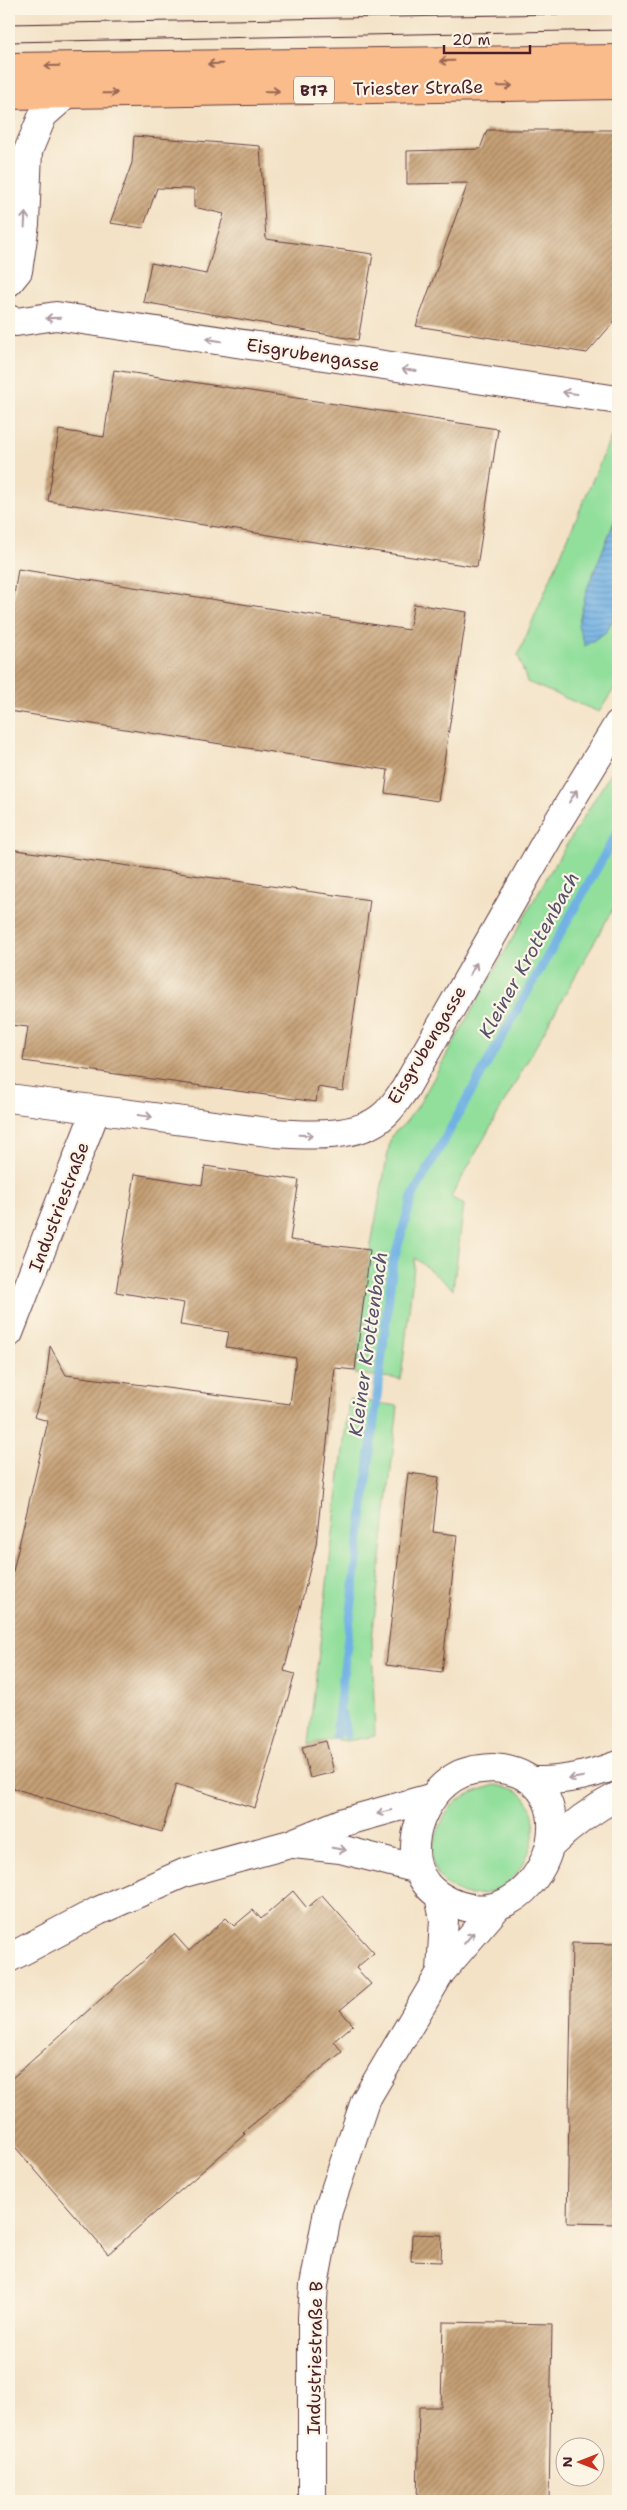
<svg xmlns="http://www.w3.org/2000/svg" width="627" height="2510" font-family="'Shantell Sans',sans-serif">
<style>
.green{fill:#92df9c;stroke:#6e7f64}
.water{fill:url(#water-rules);stroke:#5d6888}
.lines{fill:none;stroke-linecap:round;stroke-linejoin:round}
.stream{stroke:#70b1e4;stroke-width:9}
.building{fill:url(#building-hatch)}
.minor-casing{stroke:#633c42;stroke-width:30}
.primary-casing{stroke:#633c42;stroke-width:30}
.minor{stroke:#fff;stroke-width:28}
.primary{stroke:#fabc8b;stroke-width:28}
.tram{stroke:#4a1f2b;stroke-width:1}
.oneway{stroke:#996656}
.oneway2{stroke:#ae9aa0}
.labels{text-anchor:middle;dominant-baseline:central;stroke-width:4.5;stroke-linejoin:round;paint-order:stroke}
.shield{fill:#fcf5e5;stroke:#7f5f63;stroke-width:1}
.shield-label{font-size:16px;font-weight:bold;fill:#4a1f2b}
.street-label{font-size:18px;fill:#4a1f2b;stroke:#fcf5e5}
.water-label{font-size:19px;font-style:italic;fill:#57526c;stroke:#fcf5e5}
</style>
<defs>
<pattern id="water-rules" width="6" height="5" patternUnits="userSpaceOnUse" patternTransform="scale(1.25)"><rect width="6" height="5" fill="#70b1e4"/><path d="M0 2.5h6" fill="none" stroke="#5e8fb9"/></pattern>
<pattern id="building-hatch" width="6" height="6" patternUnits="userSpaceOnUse" patternTransform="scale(1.25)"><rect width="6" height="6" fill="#c5a076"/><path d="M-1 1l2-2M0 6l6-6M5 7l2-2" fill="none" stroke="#a28261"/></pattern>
</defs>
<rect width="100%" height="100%" fill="#fcf5e5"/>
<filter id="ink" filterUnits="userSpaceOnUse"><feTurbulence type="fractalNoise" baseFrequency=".02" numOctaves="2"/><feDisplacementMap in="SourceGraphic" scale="10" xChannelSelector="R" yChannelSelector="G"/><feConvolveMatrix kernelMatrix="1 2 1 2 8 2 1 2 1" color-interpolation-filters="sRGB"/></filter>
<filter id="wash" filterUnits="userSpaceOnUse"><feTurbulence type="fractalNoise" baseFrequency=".0096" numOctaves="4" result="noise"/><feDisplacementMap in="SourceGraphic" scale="20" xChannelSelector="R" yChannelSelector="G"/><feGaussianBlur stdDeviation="1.12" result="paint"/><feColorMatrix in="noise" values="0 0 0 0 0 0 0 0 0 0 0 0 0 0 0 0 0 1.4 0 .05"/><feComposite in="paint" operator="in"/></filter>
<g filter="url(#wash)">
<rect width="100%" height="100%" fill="#f3e2c6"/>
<!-- green -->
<path class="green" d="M 616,425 L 618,425 L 618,512 L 603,550 L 606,632 L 618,610 L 618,683 L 599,712 L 527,682 L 518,655 Z
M 618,761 L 618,900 L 451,1197 L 464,1205 L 453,1289 L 415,1258 L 401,1379 L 355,1374 L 370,1250 L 391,1136 L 405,1123 L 418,1106 L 547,877 Z
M 349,1399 L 398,1406 L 372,1639 L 375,1736 L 347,1741 L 333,1739 L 308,1744 Z
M 495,1785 C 503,1787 514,1787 520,1793 C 554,1822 521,1893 479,1894 C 472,1895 467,1896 461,1893 C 450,1888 438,1880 434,1867 C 428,1850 440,1821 451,1807 C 461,1794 481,1790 495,1785 Z"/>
<!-- water -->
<path class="water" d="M 618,512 L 618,610 L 606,632 L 585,646 L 578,625 L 587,589 Z"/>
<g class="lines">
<!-- stream -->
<path class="stream" d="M 342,1714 L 347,1735
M 336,1735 L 393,1263 L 412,1197 L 618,831"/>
</g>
<g id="blocks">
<!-- building -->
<path class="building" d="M 487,130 L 618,130 L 618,317 L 587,353 L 416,326 L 468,183 L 407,184 L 407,151 L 480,149 Z
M 134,136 L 260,146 L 266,239 L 373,254 L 358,340 L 143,302 L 151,263 L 206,274 L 224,214 L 194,207 L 194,189 L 157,188 L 143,228 L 110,223 L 132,163 Z
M 114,370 L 498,429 L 477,567 L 48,501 L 59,430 L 104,437 Z
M 18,569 L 409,630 L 414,604 L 467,612 L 438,801 L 385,793 L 388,770 L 9,711 L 9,628 Z
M 9,849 L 370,900 L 343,1091 L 318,1087 L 316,1102 L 23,1061 L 28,1027 L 9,1025 Z
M 205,1166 L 299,1180 L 290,1240 L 370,1250 L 355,1370 L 335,1368 L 316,1545 L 284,1671 L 295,1674 L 255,1808 L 176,1784 L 162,1832 L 9,1787 L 9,1588 L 48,1421 L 34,1417 L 46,1381 L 50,1346 L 66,1375 L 290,1404 L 296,1358 L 226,1347 L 229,1332 L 180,1325 L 184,1303 L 116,1292 L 135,1174 L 202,1185 Z
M 408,1473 L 439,1477 L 433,1532 L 457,1535 L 442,1672 L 386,1665 Z
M 326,1741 L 334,1772 L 310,1778 L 302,1747 Z
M 293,1891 L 307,1908 L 322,1895 L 374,1953 L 356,1968 L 371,1984 L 340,2010 L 353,2025 L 334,2041 L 342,2052 L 243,2132 L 245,2134 L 108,2254 L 9,2140 L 9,2081 L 174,1934 L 189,1951 L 226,1918 L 234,1926 L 253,1910 L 261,1919 Z
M 572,1943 L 618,1944 L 618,2224 L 567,2223 Z
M 412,2234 L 442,2235 L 441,2262 L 411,2261 Z
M 443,2322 L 552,2324 L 549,2501 L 417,2501 L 419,2407 L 441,2407 Z"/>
</g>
</g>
<g filter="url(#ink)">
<use href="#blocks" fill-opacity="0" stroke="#633c42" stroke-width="1"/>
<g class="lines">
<defs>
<path id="minor" d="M 9,282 L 18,271 L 25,224 L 28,151 L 43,115 L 67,94
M 9,319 L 16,322 L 56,316 L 618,400
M 9,1098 L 275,1133 C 307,1135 357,1139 383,1116 C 392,1109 398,1098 405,1089 L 548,838 L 618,724
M 9,1333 L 96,1110
M 493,1768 C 608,1776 536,1957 440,1896 C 396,1868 416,1802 453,1778 C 465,1770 478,1769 493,1768 Z
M 532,1781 C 565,1781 587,1776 618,1765
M 294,1844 L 340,1849 L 418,1869
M 551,1845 C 571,1825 593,1809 618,1796
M 439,1896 L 444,1919 L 441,1972
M 9,1958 L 98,1911 L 184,1873 L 290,1844 L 344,1822 L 430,1798
M 312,2501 L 312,2317 L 314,2285 L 328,2211 L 365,2101 L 441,1972 L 498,1906"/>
<path id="primary" d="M 9,67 L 618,59
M 9,95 L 618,85"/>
</defs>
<!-- minor casing -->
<use href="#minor" class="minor-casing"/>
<!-- primary casing -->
<use href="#primary" class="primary-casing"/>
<!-- minor -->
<use href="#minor" class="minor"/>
<!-- primary -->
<use href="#primary" class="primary"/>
<!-- tram -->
<path class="tram" d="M 9,24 L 618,13
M 9,42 L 618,30"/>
</g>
<!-- one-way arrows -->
<defs><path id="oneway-shaft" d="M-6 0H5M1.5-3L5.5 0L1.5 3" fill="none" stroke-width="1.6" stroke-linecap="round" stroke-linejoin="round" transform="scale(1.25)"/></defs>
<g class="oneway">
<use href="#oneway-shaft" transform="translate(447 61) rotate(179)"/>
<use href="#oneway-shaft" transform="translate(215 64) rotate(179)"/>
<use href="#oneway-shaft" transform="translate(52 66) rotate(179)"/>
<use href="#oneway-shaft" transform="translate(505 86) rotate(-1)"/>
<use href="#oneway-shaft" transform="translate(272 91) rotate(-1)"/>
<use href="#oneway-shaft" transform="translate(110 93) rotate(-1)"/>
</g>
<g class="oneway2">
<use href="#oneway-shaft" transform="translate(25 220) rotate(-87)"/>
<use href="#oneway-shaft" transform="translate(53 318) rotate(178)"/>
<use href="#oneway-shaft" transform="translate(214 340) rotate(-171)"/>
<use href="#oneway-shaft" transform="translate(409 370) rotate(-172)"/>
<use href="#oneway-shaft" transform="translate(570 393) rotate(-172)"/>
<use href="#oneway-shaft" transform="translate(573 796) rotate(-58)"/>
<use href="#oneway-shaft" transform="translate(473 969) rotate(-60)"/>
<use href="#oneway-shaft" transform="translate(145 1116) rotate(8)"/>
<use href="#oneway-shaft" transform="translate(306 1135) rotate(2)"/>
<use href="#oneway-shaft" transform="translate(576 1778) rotate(170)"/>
<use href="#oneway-shaft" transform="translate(384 1812) rotate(165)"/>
<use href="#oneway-shaft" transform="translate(339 1849) rotate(10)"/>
<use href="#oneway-shaft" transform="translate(469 1938) rotate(-50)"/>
</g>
</g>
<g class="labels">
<!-- shield labels -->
<rect class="shield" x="294" y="76.5" width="40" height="27" rx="4"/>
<g class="shield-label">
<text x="314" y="90">B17</text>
</g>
<!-- street labels -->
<g class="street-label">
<text transform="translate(418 88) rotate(-1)">Triester Straße</text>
<text transform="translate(313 355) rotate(9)">Eisgrubengasse</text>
<text transform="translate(427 1045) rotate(-59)">Eisgrubengasse</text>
<text transform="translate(59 1207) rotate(-69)">Industriestraße</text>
<text transform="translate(315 2358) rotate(-89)">Industriestraße B</text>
</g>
<!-- water labels -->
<g class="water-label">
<text transform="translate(529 955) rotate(-61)">Kleiner Krottenbach</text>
<text transform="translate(368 1344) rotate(-82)">Kleiner Krottenbach</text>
</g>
</g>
<!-- margin -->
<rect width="627" height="2510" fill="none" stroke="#fcf5e5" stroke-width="30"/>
<!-- north arrow -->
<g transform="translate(580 2462) rotate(270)"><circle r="24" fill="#fcf5e5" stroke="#b59f9b"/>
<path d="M0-4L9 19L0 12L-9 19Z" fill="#c8321e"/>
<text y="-8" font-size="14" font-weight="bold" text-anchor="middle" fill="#4a1f2b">N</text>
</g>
<!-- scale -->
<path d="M444 45v8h86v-8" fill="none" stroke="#4a1f2b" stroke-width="2.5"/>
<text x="452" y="45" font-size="15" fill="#4a1f2b" stroke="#fcf5e5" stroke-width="4" paint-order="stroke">20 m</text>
</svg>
